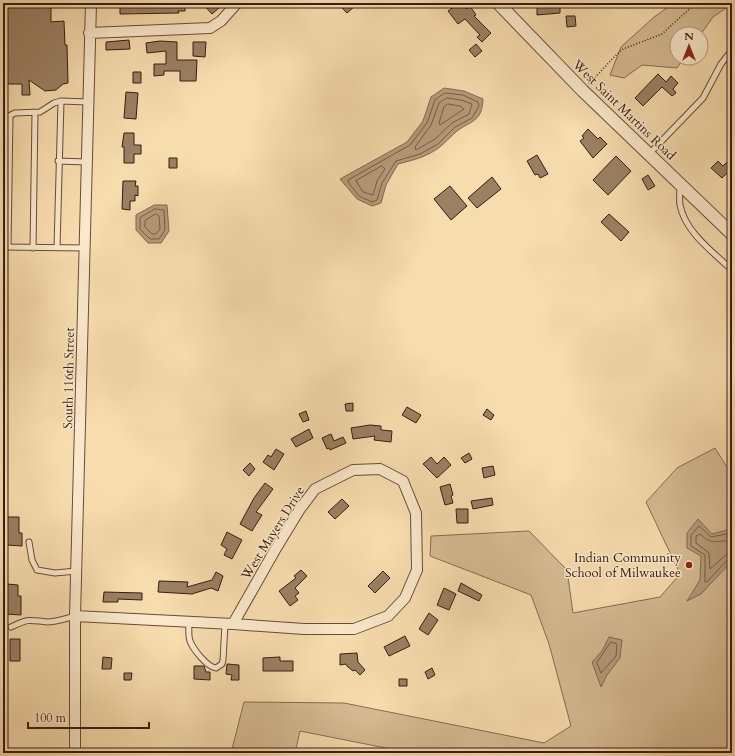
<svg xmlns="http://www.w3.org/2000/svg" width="735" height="756" font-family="Cardo,serif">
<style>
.green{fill:#d6bb93;stroke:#866c52}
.water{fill:#b69b79;stroke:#836850}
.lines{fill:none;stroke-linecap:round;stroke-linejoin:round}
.shore{stroke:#765c46;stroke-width:1}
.building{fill:#9b8063;stroke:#371c12}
.service-casing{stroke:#674c39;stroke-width:7}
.minor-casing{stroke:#674c39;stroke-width:12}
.tertiary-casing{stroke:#674c39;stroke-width:14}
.path{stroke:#371c12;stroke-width:1.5;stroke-dasharray:1 2;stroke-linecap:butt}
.service{stroke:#fae8ca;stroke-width:5}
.minor{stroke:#fae8ca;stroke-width:10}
.tertiary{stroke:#fae8ca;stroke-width:12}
.poi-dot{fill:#8f2418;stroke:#fae8ca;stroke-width:1.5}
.labels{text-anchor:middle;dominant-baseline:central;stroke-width:3;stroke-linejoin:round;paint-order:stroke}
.street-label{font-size:13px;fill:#371c12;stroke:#fae8ca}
.poi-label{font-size:13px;fill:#371c12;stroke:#fae8ca;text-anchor:end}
</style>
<rect width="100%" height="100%" fill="#f7dcae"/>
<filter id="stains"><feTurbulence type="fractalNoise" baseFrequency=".005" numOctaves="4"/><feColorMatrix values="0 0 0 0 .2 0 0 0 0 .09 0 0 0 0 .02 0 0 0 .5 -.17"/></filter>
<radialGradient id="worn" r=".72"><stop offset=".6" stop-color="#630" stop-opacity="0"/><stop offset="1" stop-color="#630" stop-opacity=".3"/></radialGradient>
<!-- green -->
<path class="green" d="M 674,3 L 732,4 L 713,17 L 701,34 L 677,34 L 677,58 L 684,58 L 677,68 L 642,65 L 624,78 L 610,75 L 621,47 L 654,17 Z
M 715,448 L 732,475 L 732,753 L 411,753 L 300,731 L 295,753 L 231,753 L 244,702 L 344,703 L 544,743 L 571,726 L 549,644 L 531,595 L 430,556 L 431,536 L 529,531 L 567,570 L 573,613 L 660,597 L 680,574 L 646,502 L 677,468 Z"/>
<!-- water -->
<path class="water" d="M 444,88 L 464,91 L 483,99 C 482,122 472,120 457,131 C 452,135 447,141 441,146 C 429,156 414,160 398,164 L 386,185 L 381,203 L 372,206 L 357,199 L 340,179 L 407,142 L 423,121 L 431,97 Z
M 154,205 L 167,205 L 169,231 L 161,243 L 148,243 L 136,230 L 136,215 Z
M 698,519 L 712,534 L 727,530 L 732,534 L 732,561 L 701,594 L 687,601 L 700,580 L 701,556 L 687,548 L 687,533 Z
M 609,637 L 622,640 L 620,658 L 607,675 L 601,687 L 592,662 L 602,651 Z"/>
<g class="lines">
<!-- shore -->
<path class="shore" d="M 445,93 L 463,95 L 478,102 L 479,106 L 472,118 L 455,127 L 438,144 L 420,154 L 396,161 L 382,183 L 377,200 L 372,202 L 359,196 L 348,182 L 348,180 L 410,145 L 427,123 L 435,100 Z
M 447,98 L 461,100 L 472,104 L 469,114 L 452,123 L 435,139 L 416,150 L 415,147 L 431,125 L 439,103 Z
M 448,104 L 460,106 L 464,109 L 440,125 L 439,123 L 444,107 Z
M 382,166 L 385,169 L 377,181 L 373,195 L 363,192 L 356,181 Z
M 155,209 L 164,210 L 165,230 L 159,239 L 150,239 L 140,229 L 140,218 Z
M 156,214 L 159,216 L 160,229 L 156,234 L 152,234 L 145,227 L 145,221 Z
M 732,536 L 726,534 L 711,537 L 699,526 L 691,535 L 691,546 L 705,555 L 705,582 L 707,582 L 728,559 L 732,558
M 732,541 C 716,540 713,546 700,534 L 696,536 L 696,543 L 709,553 L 710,569 L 726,555 L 732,553
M 611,642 L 617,644 L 616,656 L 601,673 L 597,663 Z"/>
</g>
<!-- building -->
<path class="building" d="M 3,3 L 51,3 L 51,22 L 64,21 L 65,45 L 67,45 L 68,83 L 63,84 L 56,90 L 45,91 L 29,80 L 30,95 L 22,95 L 22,84 L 3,84 Z
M 120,3 L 185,3 L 185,11 L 178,11 L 179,13 L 120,14 Z
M 202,3 L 216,3 L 220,7 L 212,14 Z
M 337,3 L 350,3 L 354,7 L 347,13 Z
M 560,3 L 560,13 L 537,15 L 537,5 Z
M 458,4 L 461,8 L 464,6 L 466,9 L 470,6 L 476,15 L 474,16 L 491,33 L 482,42 L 477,37 L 480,35 L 465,19 L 458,24 L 448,11 Z
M 566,16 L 575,16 L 576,26 L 567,27 Z
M 129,40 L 130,49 L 106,50 L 106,42 Z
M 160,41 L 177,42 L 177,60 L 197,60 L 196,81 L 180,81 L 180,71 L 164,71 L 164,75 L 154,76 L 154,64 L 166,64 L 166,51 L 147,53 L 146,43 Z
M 193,42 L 206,42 L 205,57 L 193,56 Z
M 476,44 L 482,51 L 475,57 L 469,50 Z
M 133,72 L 141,72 L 141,83 L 133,83 Z
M 658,74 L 666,82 L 671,76 L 678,83 L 673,89 L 676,93 L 672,96 L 662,87 L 643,106 L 635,98 Z
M 126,92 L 138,93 L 136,119 L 124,118 Z
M 588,129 L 598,139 L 600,137 L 607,144 L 593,158 L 580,141 L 584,138 L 582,136 Z
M 124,133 L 134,133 L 134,145 L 141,145 L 141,154 L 134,154 L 134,163 L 124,163 L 124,147 L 122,147 Z
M 537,155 L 548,174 L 540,178 L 538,174 L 535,175 L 527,161 Z
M 616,156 L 631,171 L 608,195 L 593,180 Z
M 732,157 L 732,168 L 722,178 L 711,168 L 718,161 L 723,166 Z
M 169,158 L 177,158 L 177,168 L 169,168 Z
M 648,175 L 655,186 L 648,190 L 642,179 Z
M 492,177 L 501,189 L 477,208 L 468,198 Z
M 123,181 L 136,181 L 135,186 L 138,186 L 138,196 L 135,195 L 135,201 L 130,201 L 130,210 L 122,209 Z
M 450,186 L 467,206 L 451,220 L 434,199 Z
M 609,214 L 629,232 L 621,241 L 601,222 Z
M 353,403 L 353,411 L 346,411 L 345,404 Z
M 407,407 L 421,415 L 416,423 L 402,415 Z
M 487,409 L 494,415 L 491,420 L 483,415 Z
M 306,411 L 309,420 L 303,422 L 299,414 Z
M 370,425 L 381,426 L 381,430 L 392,431 L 391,442 L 374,440 L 375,436 L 353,439 L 351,428 Z
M 309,429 L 313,438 L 296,447 L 291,439 Z
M 331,434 L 334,441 L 343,437 L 346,443 L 330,450 L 329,448 L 327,449 L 322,438 Z
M 276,449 L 284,454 L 274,470 L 263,462 L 268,455 L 271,457 Z
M 469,453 L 472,459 L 465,463 L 461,458 Z
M 431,457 L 437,464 L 444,457 L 451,465 L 437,478 L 423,464 Z
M 250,463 L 255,469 L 249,476 L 243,470 Z
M 493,466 L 495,475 L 484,478 L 482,468 Z
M 265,483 L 273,489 L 256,512 L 262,515 L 252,531 L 240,524 L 254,498 Z
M 450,484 L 453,495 L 451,496 L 453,503 L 445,505 L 440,487 Z
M 492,498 L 493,505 L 473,509 L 471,501 Z
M 342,499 L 349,506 L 335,519 L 328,512 Z
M 456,509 L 468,509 L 468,523 L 457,523 Z
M 7,517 L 19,517 L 19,533 L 22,533 L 22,546 L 7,545 Z
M 227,532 L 242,540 L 232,559 L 224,555 L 227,549 L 221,545 Z
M 301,570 L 307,576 L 295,588 L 299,593 L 295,596 L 298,600 L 290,606 L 279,591 L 296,578 L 294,576 Z
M 383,571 L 390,578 L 375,593 L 368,586 Z
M 216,572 L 223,576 L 218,591 L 211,588 L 192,594 L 158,592 L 159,581 L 188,582 L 187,587 L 212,580 Z
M 461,583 L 482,595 L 479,601 L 458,591 Z
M 7,584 L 18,585 L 18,596 L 21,596 L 21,615 L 6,614 Z
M 444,588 L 456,594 L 449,610 L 437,605 Z
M 104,592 L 142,593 L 142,600 L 118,599 L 118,602 L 103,602 Z
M 429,613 L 438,620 L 428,635 L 419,629 Z
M 405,636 L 410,646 L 389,656 L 384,647 Z
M 10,639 L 20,639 L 20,661 L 10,661 Z
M 357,653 L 358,662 L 365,670 L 360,675 L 355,670 L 353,671 L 347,666 L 346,664 L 340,665 L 340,654 Z
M 103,657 L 112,658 L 111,669 L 102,669 Z
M 280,657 L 280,661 L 293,661 L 293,671 L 263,671 L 263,658 Z
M 227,664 L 239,665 L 239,680 L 231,680 L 232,675 L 226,674 Z
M 194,666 L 204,666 L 206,672 L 210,672 L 210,680 L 194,679 Z
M 432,668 L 435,675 L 428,679 L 425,672 Z
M 124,673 L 132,673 L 131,680 L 124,680 Z
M 399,679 L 407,679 L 407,686 L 399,686 Z"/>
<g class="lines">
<defs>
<path id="service" d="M 3,119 L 15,113 L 40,112 L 54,103 L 61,101 L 88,102
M 649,154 L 703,98 L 721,64 L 732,50
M 58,161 L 87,162
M 680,186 C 680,192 679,199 680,205 C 685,232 713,252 732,270
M 3,247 L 85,248
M 8,247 L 10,116
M 33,248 L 35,113
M 57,248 L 61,101
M 29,542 L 32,560 L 37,570 L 55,573 L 77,571
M 189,622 C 189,628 188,635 190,641 C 193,649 207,667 216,668 L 222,664 L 223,660 L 225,624
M 11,627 C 30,618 28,620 47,622 C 56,622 67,618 75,616"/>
<path id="minor" d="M 89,33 L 210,28 L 221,21 L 237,3
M 380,469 L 403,481 L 416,513 L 417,570 L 405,598 L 388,616 L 354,629 L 304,629 L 233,624 L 275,550 L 300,509 L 315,489 L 353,470 Z
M 75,616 L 233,624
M 75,753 L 75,616 L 91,3"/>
<path id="tertiary" d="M 498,3 L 583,91 L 732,234"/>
</defs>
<!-- service casing -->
<use href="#service" class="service-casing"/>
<!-- minor casing -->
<use href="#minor" class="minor-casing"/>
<!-- tertiary casing -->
<use href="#tertiary" class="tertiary-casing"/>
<!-- path -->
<path class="path" d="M 589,84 L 615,56 L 623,49 L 662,34 L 696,3"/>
<!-- service -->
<use href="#service" class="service"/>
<!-- minor -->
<use href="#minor" class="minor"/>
<!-- tertiary -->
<use href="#tertiary" class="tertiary"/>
</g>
<!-- markers -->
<circle class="poi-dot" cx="689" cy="565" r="4"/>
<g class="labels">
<!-- street labels -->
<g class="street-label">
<text transform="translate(624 110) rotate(44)">West Saint Martins Road</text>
<text transform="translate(69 378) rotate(-89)">South 116th Street</text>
<text transform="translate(273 533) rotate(-58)">West Mayers Drive</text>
</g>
<!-- poi labels -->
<g class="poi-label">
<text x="681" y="558">Indian Community<tspan x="681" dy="15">School of Milwaukee</tspan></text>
</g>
</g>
<!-- margin -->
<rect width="735" height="756" fill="none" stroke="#f7dcae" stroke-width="16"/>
<rect x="4" y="4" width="727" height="748" fill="none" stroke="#371c12" stroke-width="2"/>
<rect x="8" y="8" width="719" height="740" fill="none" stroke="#371c12"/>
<!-- north arrow -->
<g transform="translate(689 46)"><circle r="19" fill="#fae8ca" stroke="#ac9680"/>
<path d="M0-3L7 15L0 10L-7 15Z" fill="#8f2418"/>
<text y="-6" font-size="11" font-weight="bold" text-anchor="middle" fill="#371c12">N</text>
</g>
<!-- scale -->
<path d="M28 722v6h121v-6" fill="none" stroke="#371c12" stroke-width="2"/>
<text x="34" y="722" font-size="12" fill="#371c12" stroke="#fae8ca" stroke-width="3" paint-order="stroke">100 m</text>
<rect width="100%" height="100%" filter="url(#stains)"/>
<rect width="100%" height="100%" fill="url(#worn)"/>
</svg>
